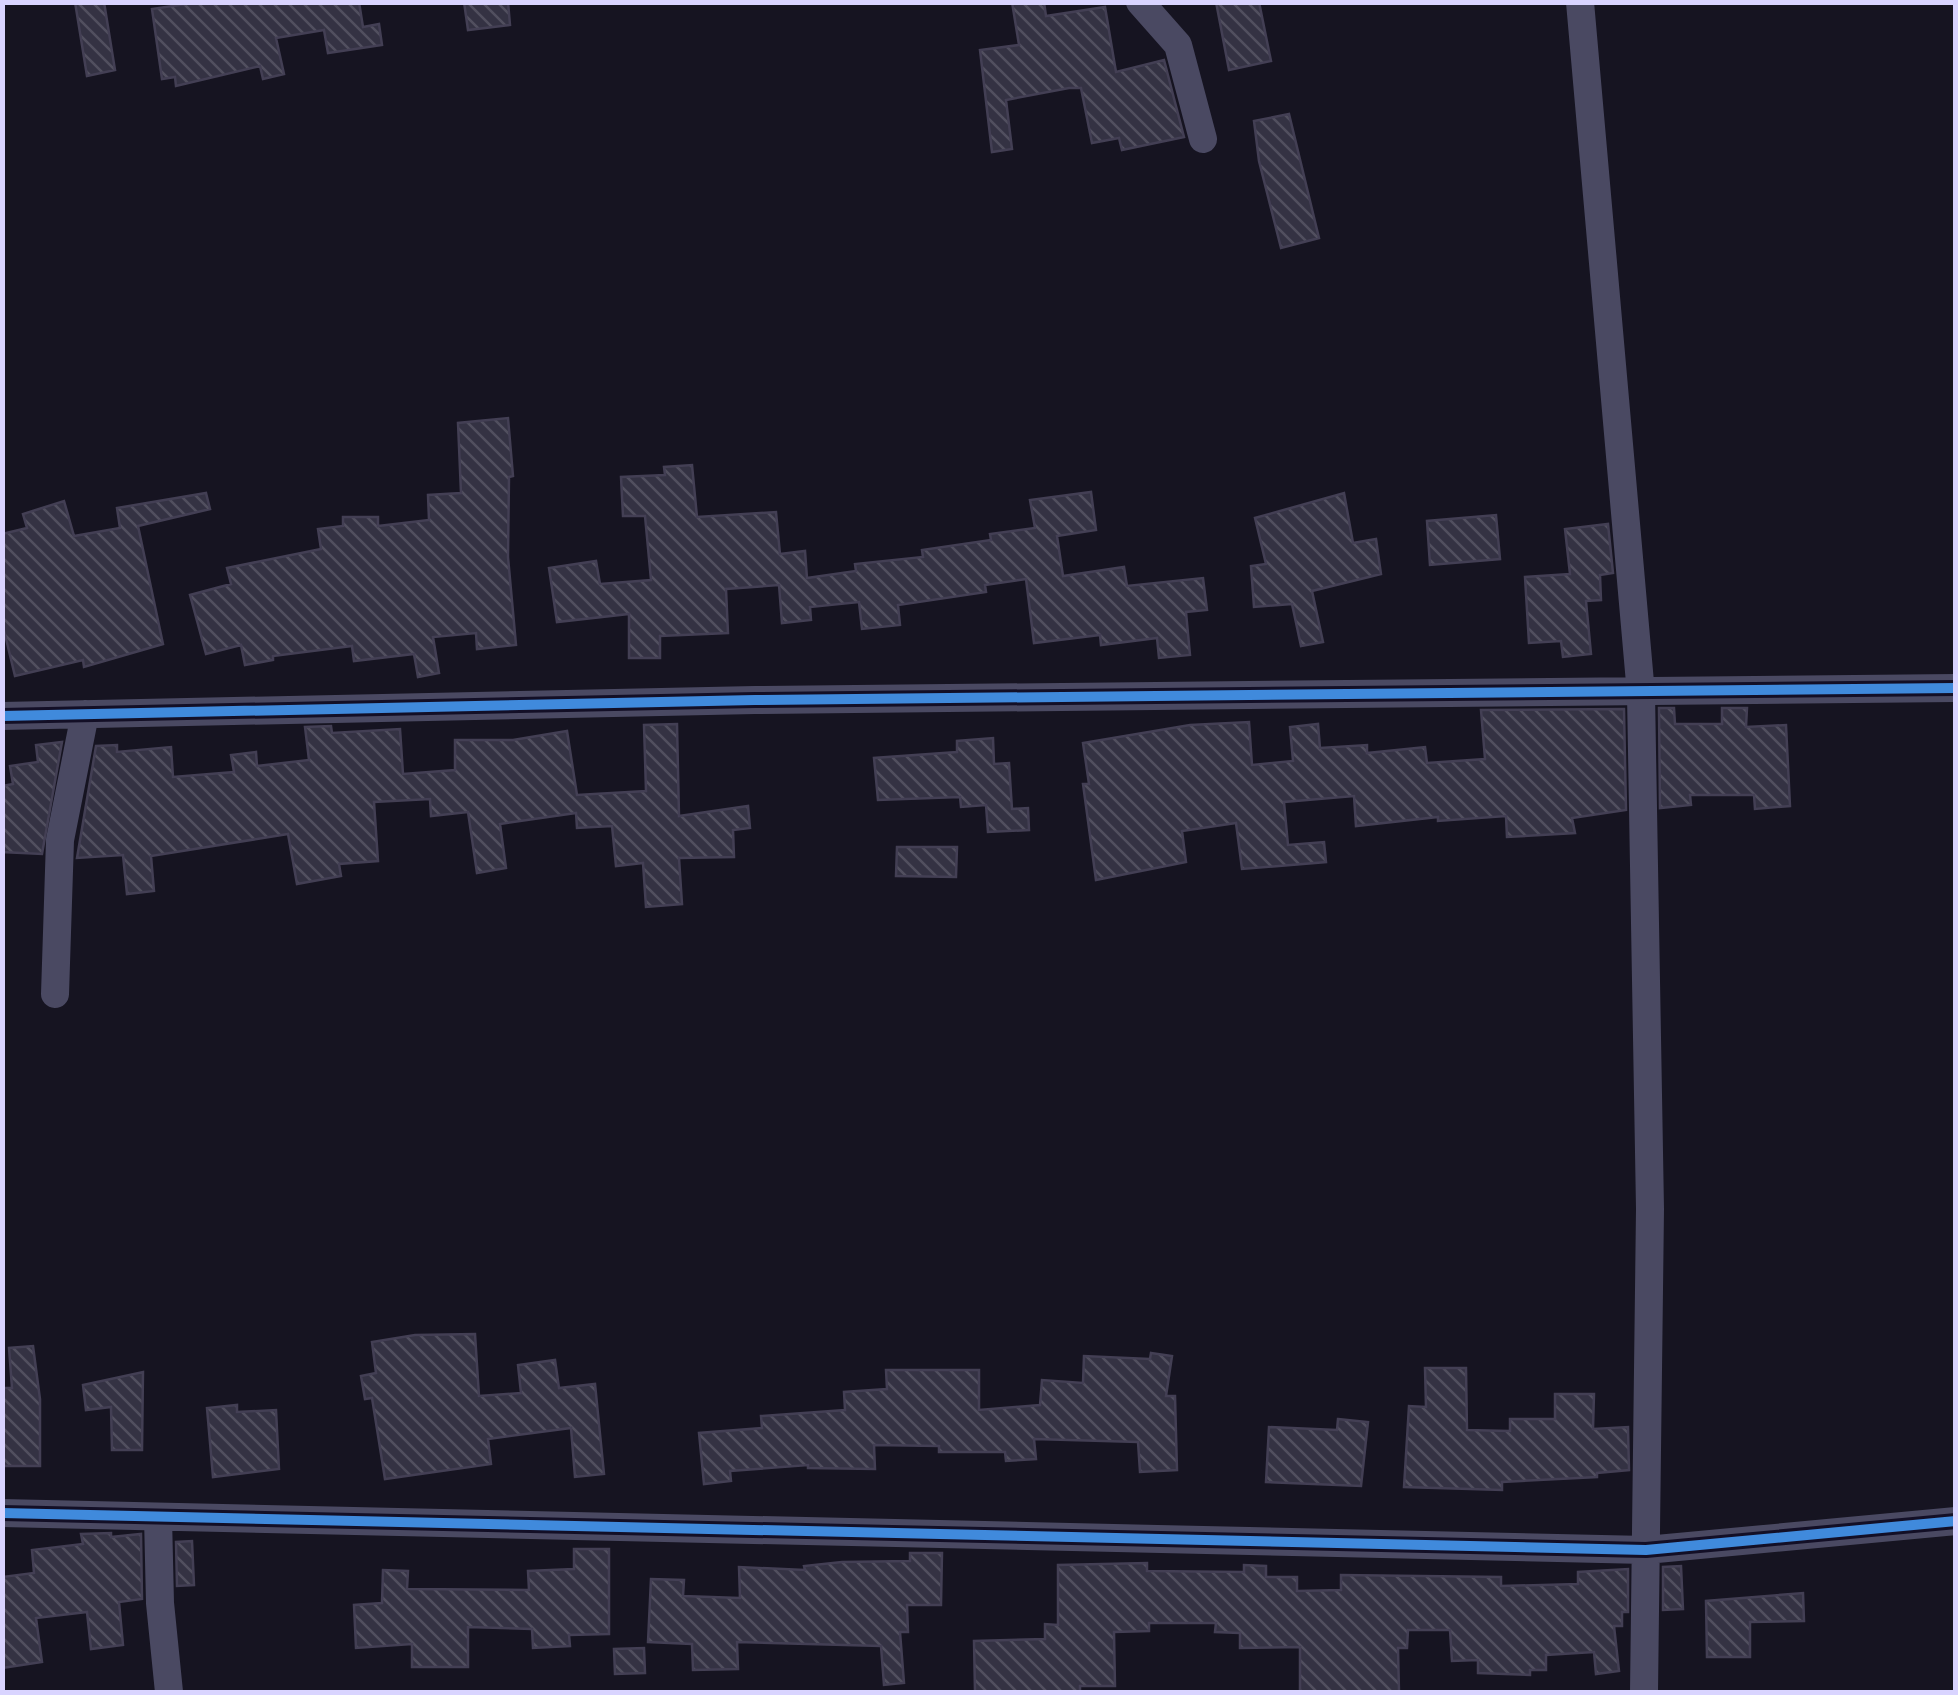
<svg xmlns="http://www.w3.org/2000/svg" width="1958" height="1695" font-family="'PT Sans Narrow',sans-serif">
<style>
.building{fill:url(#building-back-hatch);stroke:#433f54;stroke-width:2.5}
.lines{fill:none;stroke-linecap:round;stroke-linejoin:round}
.minor{stroke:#4a4962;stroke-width:28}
.cycleway-casing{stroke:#130f26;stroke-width:16}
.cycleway{stroke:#408adc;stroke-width:10}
</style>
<defs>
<pattern id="building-back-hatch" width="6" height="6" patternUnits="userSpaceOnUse" patternTransform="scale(2.5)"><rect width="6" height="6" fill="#343243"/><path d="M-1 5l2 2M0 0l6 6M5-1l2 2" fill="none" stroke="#514f5f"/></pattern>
</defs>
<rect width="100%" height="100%" fill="#161421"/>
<!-- building -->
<path class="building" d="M 75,2 L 104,2 L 115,70 L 87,76 Z
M 199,2 L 359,2 L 363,27 L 379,24 L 382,45 L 328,53 L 324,30 L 276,38 L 284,74 L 263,79 L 260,66 L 176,86 L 175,77 L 162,79 L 152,9 Z
M 464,2 L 508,2 L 510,25 L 468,30 Z
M 1012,2 L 1044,2 L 1046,16 L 1105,7 L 1116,72 L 1164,60 L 1184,137 L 1122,150 L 1119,138 L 1092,143 L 1081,88 L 1069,88 L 1006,100 L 1012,149 L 992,152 L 980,50 L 1019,45 Z
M 1216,2 L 1259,2 L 1271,61 L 1229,70 Z
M 1289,114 L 1319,238 L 1281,248 L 1259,161 L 1254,121 Z
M 508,418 L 513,476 L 509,477 L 508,557 L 516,645 L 477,649 L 476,633 L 433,637 L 439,673 L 418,677 L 414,654 L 354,661 L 352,646 L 273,656 L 273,660 L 245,665 L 241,645 L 206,654 L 190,595 L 231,584 L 227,568 L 321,549 L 318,529 L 343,526 L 343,517 L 378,517 L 378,526 L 429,520 L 428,495 L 461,493 L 458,423 Z
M 692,465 L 697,517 L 776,512 L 780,554 L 805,551 L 807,578 L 856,571 L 855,564 L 923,557 L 922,550 L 991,540 L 990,534 L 1035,528 L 1030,500 L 1091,492 L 1096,530 L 1057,536 L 1063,576 L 1124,567 L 1127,586 L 1203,578 L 1207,610 L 1186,612 L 1190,655 L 1159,658 L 1157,638 L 1101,645 L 1100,635 L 1034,643 L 1026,579 L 985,585 L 986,592 L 898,605 L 900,625 L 862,629 L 859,602 L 810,607 L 811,620 L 782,623 L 779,585 L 726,589 L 728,633 L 660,636 L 660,658 L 629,658 L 629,614 L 557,622 L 549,568 L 596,561 L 600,584 L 651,580 L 645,516 L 623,516 L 621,477 L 665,475 L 664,467 Z
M 206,493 L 210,509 L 138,526 L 163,644 L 84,667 L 83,660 L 15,676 L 2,622 L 2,534 L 27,528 L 23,514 L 64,501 L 74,536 L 120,528 L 117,508 Z
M 1344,493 L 1353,543 L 1376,539 L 1381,574 L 1312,591 L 1323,642 L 1301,646 L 1292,604 L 1254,607 L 1251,566 L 1266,564 L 1255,518 Z
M 1496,515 L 1500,559 L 1430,565 L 1427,521 Z
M 1608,524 L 1613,573 L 1600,575 L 1601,600 L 1586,601 L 1591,654 L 1563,657 L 1561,641 L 1529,643 L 1525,577 L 1570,574 L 1565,529 Z
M 1659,708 L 1674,708 L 1675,724 L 1722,724 L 1722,708 L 1747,708 L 1746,727 L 1786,725 L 1790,806 L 1755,809 L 1754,795 L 1690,795 L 1691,805 L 1660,808 Z
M 1624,709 L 1626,810 L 1572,818 L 1575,833 L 1507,837 L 1506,816 L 1438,821 L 1438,817 L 1356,826 L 1354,796 L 1284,802 L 1288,845 L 1324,842 L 1326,862 L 1242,869 L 1236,823 L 1182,831 L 1186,862 L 1096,880 L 1083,784 L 1089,784 L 1083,743 L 1190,725 L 1249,722 L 1252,765 L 1293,761 L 1290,727 L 1318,724 L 1320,748 L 1367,745 L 1367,753 L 1425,747 L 1427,763 L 1485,759 L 1481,710 Z
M 677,724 L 679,816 L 748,806 L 750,828 L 733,830 L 734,857 L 679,858 L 682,904 L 646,907 L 643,863 L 616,866 L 612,826 L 577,828 L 576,813 L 500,824 L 506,868 L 477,873 L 468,812 L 431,816 L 430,799 L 374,802 L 378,861 L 339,864 L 341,876 L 297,884 L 288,834 L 151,856 L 154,891 L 127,894 L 123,855 L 77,858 L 96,746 L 117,745 L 117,752 L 171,747 L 173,777 L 234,772 L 231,755 L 256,752 L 257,766 L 309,760 L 305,727 L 331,726 L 332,733 L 400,729 L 403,774 L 455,770 L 455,740 L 513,740 L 567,731 L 577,795 L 646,791 L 644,725 Z
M 993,738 L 994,764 L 1009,763 L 1012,809 L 1028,808 L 1029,830 L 988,832 L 986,805 L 961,807 L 960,797 L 878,800 L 874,758 L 957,752 L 957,741 Z
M 62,742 L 42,854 L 2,852 L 2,786 L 13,784 L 10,766 L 38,762 L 36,745 Z
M 897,847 L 957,847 L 956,877 L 896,876 Z
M 475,1334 L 479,1396 L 521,1393 L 518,1365 L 555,1360 L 559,1388 L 595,1384 L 604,1474 L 575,1477 L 571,1428 L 488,1439 L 491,1464 L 385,1479 L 372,1398 L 365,1399 L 361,1376 L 376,1373 L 372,1342 L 415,1335 Z
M 33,1346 L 40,1399 L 40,1466 L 2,1466 L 2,1388 L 12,1388 L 9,1348 Z
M 1151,1353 L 1172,1356 L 1166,1396 L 1175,1396 L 1177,1470 L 1140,1472 L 1138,1442 L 1034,1439 L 1036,1459 L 1006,1461 L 1005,1452 L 939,1452 L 939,1446 L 874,1445 L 875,1469 L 808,1468 L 808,1465 L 730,1471 L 731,1481 L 704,1484 L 699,1433 L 762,1428 L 761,1416 L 845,1410 L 844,1392 L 887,1389 L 886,1370 L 979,1370 L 979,1410 L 1040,1405 L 1042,1380 L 1083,1383 L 1084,1356 L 1150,1359 Z
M 1425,1368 L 1466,1368 L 1467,1430 L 1510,1431 L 1510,1419 L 1555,1419 L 1555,1394 L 1594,1394 L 1593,1429 L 1628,1427 L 1629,1470 L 1597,1473 L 1597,1477 L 1502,1482 L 1502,1490 L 1404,1487 L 1409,1406 L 1426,1407 Z
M 143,1372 L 142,1450 L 112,1450 L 111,1407 L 86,1410 L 83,1385 Z
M 237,1405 L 237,1412 L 276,1410 L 279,1469 L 213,1477 L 207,1408 Z
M 1338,1419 L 1368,1422 L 1361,1486 L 1266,1482 L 1269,1427 L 1337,1430 Z
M 111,1533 L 111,1537 L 141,1534 L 142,1599 L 119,1602 L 123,1645 L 91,1649 L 87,1612 L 36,1618 L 42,1662 L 2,1668 L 2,1577 L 34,1573 L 32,1550 L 83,1544 L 81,1534 Z
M 192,1541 L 194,1585 L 177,1586 L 176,1542 Z
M 574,1549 L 609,1549 L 609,1634 L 569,1635 L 570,1646 L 533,1648 L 532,1629 L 468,1627 L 468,1667 L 412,1667 L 412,1644 L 356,1648 L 354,1605 L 382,1603 L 383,1570 L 408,1571 L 407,1589 L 529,1590 L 528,1571 L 574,1569 Z
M 910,1553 L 942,1553 L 941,1605 L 907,1605 L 908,1632 L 900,1632 L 904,1683 L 884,1685 L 881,1646 L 737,1642 L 738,1669 L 693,1670 L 692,1644 L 648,1642 L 651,1579 L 684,1580 L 683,1596 L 740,1598 L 739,1567 L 805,1570 L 804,1566 L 842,1562 L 910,1561 Z
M 1147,1563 L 1147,1571 L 1244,1572 L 1244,1565 L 1266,1566 L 1266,1577 L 1297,1577 L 1297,1591 L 1341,1590 L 1341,1575 L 1501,1577 L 1501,1586 L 1578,1584 L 1578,1572 L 1628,1569 L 1628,1612 L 1622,1612 L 1622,1626 L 1614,1626 L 1619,1671 L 1596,1674 L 1594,1652 L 1546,1655 L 1546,1670 L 1530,1670 L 1530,1675 L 1478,1673 L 1478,1660 L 1452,1661 L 1450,1630 L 1408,1630 L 1407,1648 L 1398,1648 L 1399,1692 L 1300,1692 L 1300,1647 L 1240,1648 L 1240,1633 L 1215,1632 L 1216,1623 L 1149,1623 L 1149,1631 L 1114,1632 L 1115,1686 L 1080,1686 L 1080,1692 L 975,1692 L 974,1641 L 1045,1639 L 1045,1624 L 1058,1625 L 1058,1565 Z
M 1681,1566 L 1683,1609 L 1663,1610 L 1663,1567 Z
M 1803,1593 L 1804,1621 L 1750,1622 L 1750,1657 L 1707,1657 L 1706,1601 Z
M 644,1648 L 645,1673 L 615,1674 L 614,1649 Z"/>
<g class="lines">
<!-- minor -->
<path class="minor" d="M 1140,2 L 1178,45 L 1203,139
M 1580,2 L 1641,694 L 1650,1209 L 1644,1692
M 2,716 L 755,700 L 1956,688
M 55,994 L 60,840 L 85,714
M 2,1513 L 1646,1550 L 1956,1521
M 158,1517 L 160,1603 L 169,1692"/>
<defs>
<path id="cycleway" d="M 2,716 L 755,700 L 1956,688
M 2,1513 L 1646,1550 L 1956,1521"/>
</defs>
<!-- cycleway casing -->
<use href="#cycleway" class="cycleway-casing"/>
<!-- cycleway -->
<use href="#cycleway" class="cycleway"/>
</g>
<!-- border -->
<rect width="1958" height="1695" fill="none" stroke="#d9d4ff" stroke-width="10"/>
</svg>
